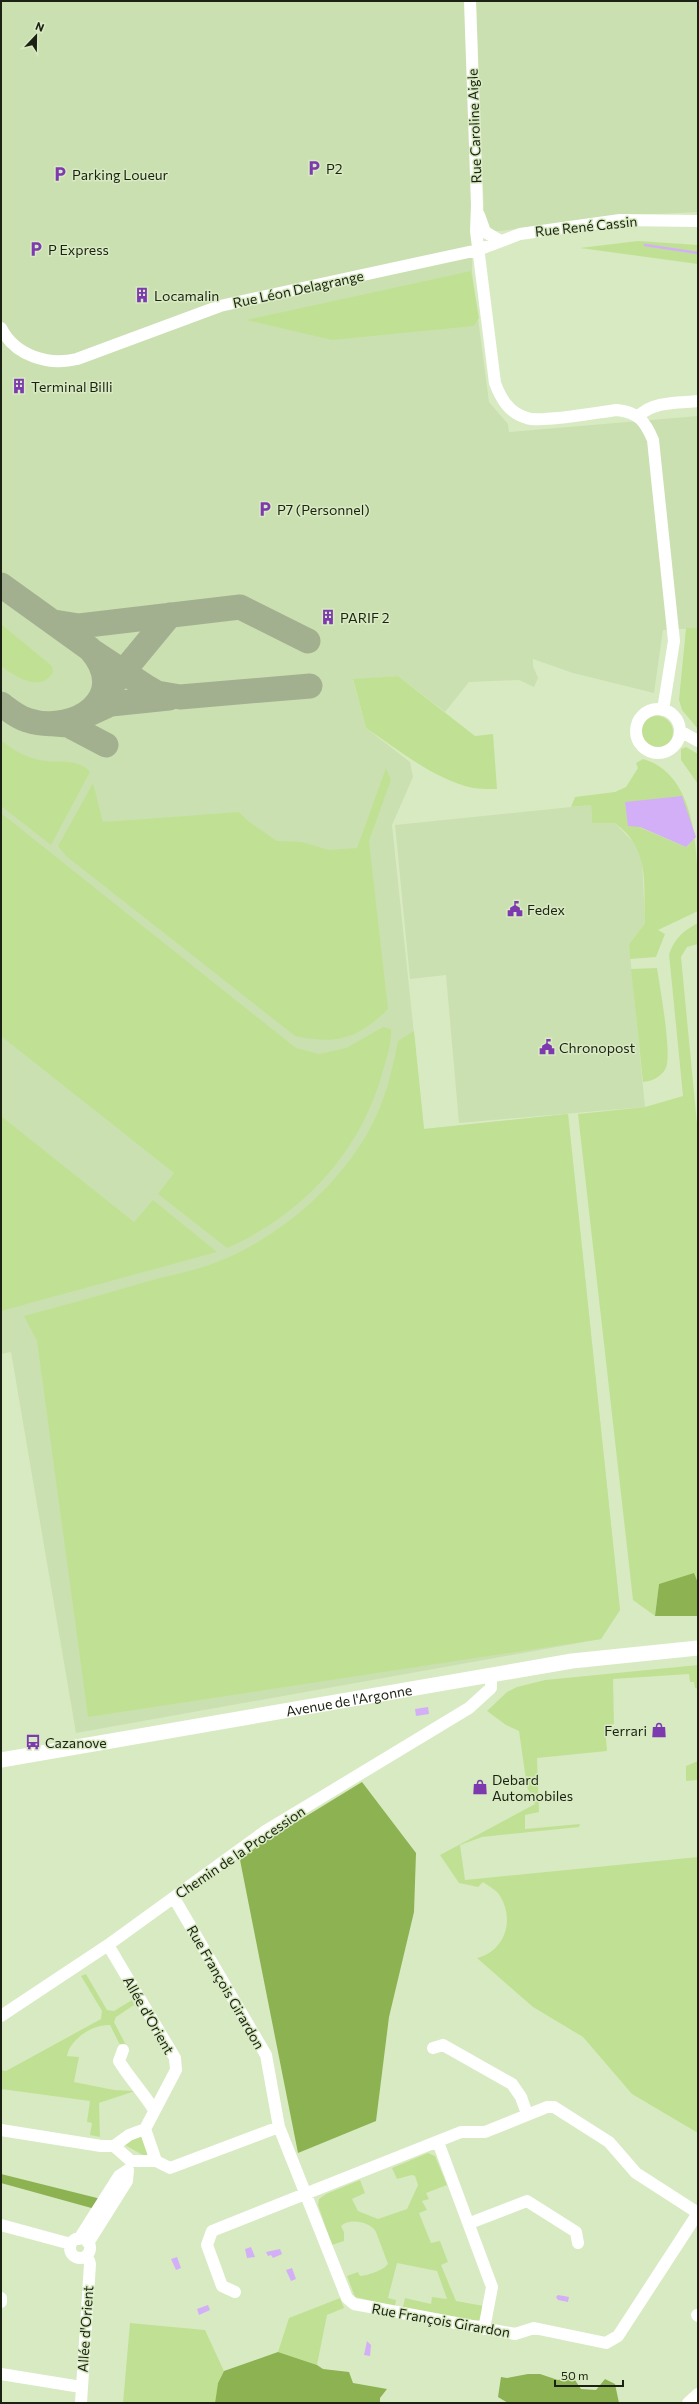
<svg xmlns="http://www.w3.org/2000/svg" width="699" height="2404" font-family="Commissioner,sans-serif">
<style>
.built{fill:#cbe0b1}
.green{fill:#c0e194;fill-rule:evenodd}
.forest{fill:#8cb251}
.water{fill:#d3aff7}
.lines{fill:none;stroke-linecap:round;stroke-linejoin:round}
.stream{stroke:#d3aff7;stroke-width:2.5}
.taxiway{stroke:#a2b090;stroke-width:25}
.minor{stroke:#fff;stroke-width:12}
.major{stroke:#fff;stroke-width:15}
.labels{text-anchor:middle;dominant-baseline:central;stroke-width:3;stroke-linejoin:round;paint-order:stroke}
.street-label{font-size:14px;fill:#1c2213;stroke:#d8eac2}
.poi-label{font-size:14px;fill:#1c2213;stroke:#d8eac2;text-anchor:start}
</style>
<rect width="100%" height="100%" fill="#d8eac2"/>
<!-- built -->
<path class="built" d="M 1,1 L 465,1 L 473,232 L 472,272 L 489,402 L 508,424 L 509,432 L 698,416 L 698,628 L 663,630 L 654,693 L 573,673 L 533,659 L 533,666 L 538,678 L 534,687 L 519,680 L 469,682 L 445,712 L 398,676 L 353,680 L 366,728 L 410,762 L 413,777 L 392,825 L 424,1129 L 568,1114 L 620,1610 L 601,1639 L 76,1733 L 11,1352 L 1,1354 Z
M 476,1 L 698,1 L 698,212 L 601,217 L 501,231 L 495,231 L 490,227 L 484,213 Z
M 591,805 L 592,823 L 615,823 L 637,846 L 642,858 L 645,923 L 629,944 L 645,1107 L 459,1123 L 446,975 L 410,979 L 395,825 Z"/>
<!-- green -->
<path class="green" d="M 638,241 L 698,245 L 698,264 L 580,248 Z
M 471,271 L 479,318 L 474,326 L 332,340 L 246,320 Z
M 1,624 L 52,666 L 53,672 C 41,694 14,676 1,666 Z
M 686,628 L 698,628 L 698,729 L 682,710 L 679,700 Z
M 398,676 L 475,736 L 493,734 L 497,789 C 489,789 480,789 473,788 C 435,780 397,749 366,728 L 353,679 Z
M641 732a16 16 0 1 1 32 0a16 16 0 1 1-32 0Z
M 1,740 C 13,750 25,757 40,760 C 58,764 77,757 90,772 L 51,845 L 1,806 Z
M 686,747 L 698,754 L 698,784 L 681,760 L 681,749 Z
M 643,759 C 699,775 698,857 698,911 L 658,930 L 665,934 L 656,957 L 630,959 L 629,944 L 645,923 C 643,883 651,850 615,823 L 592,823 L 591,805 L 571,807 L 575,797 L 615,792 L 626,787 L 638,768 L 636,763 ZM 639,827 L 696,837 L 686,847 Z
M 386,768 L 391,780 L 369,841 L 388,1009 C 358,1039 336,1045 295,1036 L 66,856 L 58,846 L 93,783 L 103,822 L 239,812 L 248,821 L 277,841 L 302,842 L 329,850 L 357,848 Z
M 1,813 L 296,1048 L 319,1054 L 346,1048 L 383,1027 L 391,1029 C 392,1044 386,1060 382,1074 C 360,1153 301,1216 227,1248 L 158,1194 L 174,1173 L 1,1036 Z
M 698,923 L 698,944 L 687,947 L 681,957 L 698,1134 L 698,1583 L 693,1574 L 659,1584 L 655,1616 L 633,1600 L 578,1114 L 645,1107 L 683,1096 L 669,954 C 675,938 683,931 698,923 Z
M 657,968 C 660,988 672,1053 666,1068 C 661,1077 653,1081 643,1082 L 631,969 Z
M 414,1031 L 424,1129 L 568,1114 L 620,1610 L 601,1639 L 88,1717 L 37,1341 L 24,1316 C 68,1304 112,1292 156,1279 C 176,1274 197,1270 217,1262 C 282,1237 349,1178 377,1114 C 388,1090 393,1065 398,1041 Z
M 1,1116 L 134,1222 L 153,1200 L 217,1252 L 1,1311 Z
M 698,1665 L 698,1689 L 695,1688 L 694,1682 L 690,1682 L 689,1674 L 613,1679 L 614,1724 L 605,1726 L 607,1751 L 537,1758 L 539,1812 L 525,1815 L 525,1829 L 580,1824 L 579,1827 L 482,1837 L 460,1845 L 465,1880 L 698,1857 L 698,2133 L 632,2094 L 583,2037 L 533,2007 L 477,1958 C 505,1951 515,1920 500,1896 C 497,1890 488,1886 483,1882 L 478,1887 L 459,1883 L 440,1855 L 535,1804 L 527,1787 L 519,1731 L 506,1725 L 487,1711 L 507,1692 L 517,1687 L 545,1680 Z
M 698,1761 L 698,1780 L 686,1781 L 686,1766 Z
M 86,1974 L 107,2010 L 114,2011 L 132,2000 L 134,2005 L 116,2017 L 114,2022 L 128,2049 L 119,2043 L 110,2025 C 93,2024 70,2039 67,2056 L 79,2057 L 74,2082 L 114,2090 L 135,2091 L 99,2103 L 100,2137 L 90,2135 L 92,2123 L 87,2122 L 90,2101 L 1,2089 L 1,2070 L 6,2071 L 101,2019 L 102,2011 L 81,1976 Z
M 141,2136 L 150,2156 L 148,2158 L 125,2145 L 127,2142 Z
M 428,2153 L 435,2156 L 447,2185 L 426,2193 L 429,2199 L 422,2201 L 427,2210 L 419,2213 L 431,2243 L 440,2241 L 448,2262 L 441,2265 L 456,2301 L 484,2306 L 480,2320 L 473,2320 L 403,2307 L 405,2298 L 431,2304 L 432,2297 L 447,2299 L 437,2271 L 397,2263 L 388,2298 L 396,2300 L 395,2306 L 355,2297 L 347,2276 L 358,2272 L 360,2276 C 369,2275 382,2271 388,2264 L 376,2232 C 370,2221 349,2218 341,2226 L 344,2232 L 344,2241 L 332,2245 L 318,2205 L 319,2199 L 326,2194 L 360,2180 L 365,2193 L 352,2199 L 358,2211 L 378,2219 L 407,2209 L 418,2185 L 415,2176 L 412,2175 L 397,2179 L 392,2168 Z
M 340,2298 L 344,2308 L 327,2315 L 317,2365 L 278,2352 L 289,2318 Z
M 130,2323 L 205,2330 L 224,2371 L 218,2383 L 215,2403 L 123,2403 Z"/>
<!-- forest -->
<path class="forest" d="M 694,1573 L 698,1583 L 698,1616 L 655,1616 L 659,1584 Z
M 362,1782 L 416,1853 L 414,1912 L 389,2017 L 376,2121 L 298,2153 L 240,1860 L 259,1845 Z
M 1,2174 L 101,2199 L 95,2209 L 1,2183 Z
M 278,2352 L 317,2365 L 323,2369 L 349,2372 L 353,2383 L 387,2389 L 380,2398 L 380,2403 L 215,2403 L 218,2383 L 224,2371 Z
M 528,2374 L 540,2374 L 558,2380 L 573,2377 L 581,2389 L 596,2390 L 605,2379 L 615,2384 L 619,2403 L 508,2403 L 498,2397 L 501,2377 L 507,2378 Z"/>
<!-- water -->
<path class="water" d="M 682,796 L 696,837 L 686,847 L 640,827 L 628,826 L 625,802 Z
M 428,1707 L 429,1714 L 416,1716 L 415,1709 Z
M 251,2247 L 255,2257 L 247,2258 L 245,2249 Z
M 280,2249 L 282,2254 L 273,2258 L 271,2255 L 268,2256 L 266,2252 Z
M 177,2257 L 181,2268 L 176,2270 L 171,2259 Z
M 292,2268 L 296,2279 L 291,2281 L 286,2270 Z
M 558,2295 L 569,2297 L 568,2302 L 558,2300 L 556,2297 Z
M 208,2305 L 210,2310 L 199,2315 L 197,2309 Z
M 367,2341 L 371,2345 L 370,2356 L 364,2355 Z"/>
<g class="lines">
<!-- stream -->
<path class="stream" d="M 645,245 L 698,253"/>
<!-- taxiway -->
<path class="taxiway" d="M 1,585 L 90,649 C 132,697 75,736 27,720 C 17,717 9,710 1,704
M 54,622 L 79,626 L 240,607 L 308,641
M 92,651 L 145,686 L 157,693 L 180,697 L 310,686
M 113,684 L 170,615
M 87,715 L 111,704 L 169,698
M 55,724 L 68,725 L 106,745"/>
<!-- minor -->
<path class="minor" d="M 470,1 L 477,205 L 476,231 L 495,383 C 501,399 509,413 527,418 C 541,423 599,412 617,410 C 638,412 645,421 653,440 L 674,641 L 663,710
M 479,215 L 485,232 L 499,240
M 1,328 C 15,356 49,366 77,359 L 220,306 L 478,250 L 520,234 L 620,220 L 698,221
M 639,416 C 652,401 680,403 698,401
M636 731a22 22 0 1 1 44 0a22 22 0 1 1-44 0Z
M 680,731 L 698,741
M 174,1898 L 266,2055 L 279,2127 L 347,2298 L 354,2304 L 515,2334 L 534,2328 L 606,2343 L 618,2336 L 698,2213
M 108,1945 L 175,2058 L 176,2070 L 145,2129
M 1,2016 L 108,1945 L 264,1832 L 469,1708 L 491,1688 L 491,1674
M 433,2048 L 443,2045 L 512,2084 L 521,2097 L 527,2114
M 123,2050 L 119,2061 C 130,2079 143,2092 154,2110
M 145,2129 L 156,2161 L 131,2161 L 114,2146 L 129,2135 Z
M 1,2130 L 101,2146 L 114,2146
M 438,2142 L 492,2287 L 484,2329
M 156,2161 L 170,2168 L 279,2127
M 470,2223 L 527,2201 L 576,2232 L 578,2243
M 1,2225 L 71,2244
M70 2248a10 10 0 1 1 20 0a10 10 0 1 1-20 0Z
M 79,2239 L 119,2176 L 128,2170 L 127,2181 L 88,2243
M 235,2292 L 222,2286 L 207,2245 L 212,2231 L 461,2132 L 485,2132 L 547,2107 L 554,2107 L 609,2142 L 636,2173 L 698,2213
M 1,2298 L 1,2302
M 697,2315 L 698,2316
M 1,2374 L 81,2387
M 81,2403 L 90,2264 L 87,2255
M 688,2403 L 698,2394"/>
<!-- major -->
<path class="major" id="s1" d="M 1,1760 L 572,1661 L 698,1648"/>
</g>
<!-- icons -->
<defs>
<symbol id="parking-bare" viewBox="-9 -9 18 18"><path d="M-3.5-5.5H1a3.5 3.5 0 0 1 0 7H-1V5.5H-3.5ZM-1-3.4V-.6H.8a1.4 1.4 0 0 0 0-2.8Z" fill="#7d3aaf" stroke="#d8eac2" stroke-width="2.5" paint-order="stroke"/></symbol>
<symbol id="building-bare" viewBox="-9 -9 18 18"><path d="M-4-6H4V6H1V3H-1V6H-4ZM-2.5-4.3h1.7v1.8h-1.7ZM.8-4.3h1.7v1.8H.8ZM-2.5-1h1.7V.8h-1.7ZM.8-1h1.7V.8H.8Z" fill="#7d3aaf" stroke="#d8eac2" stroke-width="2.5" paint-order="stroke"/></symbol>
<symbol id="civic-bare" viewBox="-9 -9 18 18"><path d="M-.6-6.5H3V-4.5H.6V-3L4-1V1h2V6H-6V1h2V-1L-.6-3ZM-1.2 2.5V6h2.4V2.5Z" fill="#7d3aaf" stroke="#d8eac2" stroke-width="2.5" paint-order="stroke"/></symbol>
<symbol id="shop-bare" viewBox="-9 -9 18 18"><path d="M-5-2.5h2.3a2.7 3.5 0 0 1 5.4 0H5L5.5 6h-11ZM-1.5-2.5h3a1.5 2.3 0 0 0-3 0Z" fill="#7d3aaf" stroke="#d8eac2" stroke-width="2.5" paint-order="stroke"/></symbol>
<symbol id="bus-bare" viewBox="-9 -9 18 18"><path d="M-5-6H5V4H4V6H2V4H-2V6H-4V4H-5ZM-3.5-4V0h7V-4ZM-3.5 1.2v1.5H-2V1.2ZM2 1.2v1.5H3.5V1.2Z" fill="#7d3aaf" stroke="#d8eac2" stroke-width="2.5" paint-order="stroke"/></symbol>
</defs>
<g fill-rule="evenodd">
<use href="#parking-bare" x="303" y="157" width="22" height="22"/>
<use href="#parking-bare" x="49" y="163" width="22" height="22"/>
<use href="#parking-bare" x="25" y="238" width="22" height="22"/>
<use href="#building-bare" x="131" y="284" width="22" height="22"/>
<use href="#building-bare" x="8" y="375" width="22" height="22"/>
<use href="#parking-bare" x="254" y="498" width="22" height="22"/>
<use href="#building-bare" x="317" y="606" width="22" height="22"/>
<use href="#civic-bare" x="504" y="898" width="22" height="22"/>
<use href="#civic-bare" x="536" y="1036" width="22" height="22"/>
<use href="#shop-bare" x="648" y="1719" width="22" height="22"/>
<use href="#bus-bare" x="22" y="1731" width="22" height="22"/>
<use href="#shop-bare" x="469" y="1776" width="22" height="22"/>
</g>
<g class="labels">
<!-- street labels -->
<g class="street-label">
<text transform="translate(474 126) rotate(-92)">Rue Caroline Aigle</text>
<text transform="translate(586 226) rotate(-6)">Rue René Cassin</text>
<text transform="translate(298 289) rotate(-12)">Rue Léon Delagrange</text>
<text stroke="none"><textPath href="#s1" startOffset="353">Avenue de l'Argonne</textPath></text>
<text transform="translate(240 1852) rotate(-34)">Chemin de la Procession</text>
<text transform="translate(226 1987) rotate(60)">Rue François Girardon</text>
<text transform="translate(149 2015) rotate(60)">Allée d'Orient</text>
<text transform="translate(441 2320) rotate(10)">Rue François Girardon</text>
<text transform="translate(85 2329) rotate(-86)">Allée d'Orient</text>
</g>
<!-- poi labels -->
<g class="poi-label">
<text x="326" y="168">P2</text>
<text x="72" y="174">Parking Loueur</text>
<text x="48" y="249">P Express</text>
<text x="154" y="295">Locamalin</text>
<text x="31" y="386">Terminal Billi</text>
<text x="277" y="509">P7 (Personnel)</text>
<text x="340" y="617">PARIF 2</text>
<text x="527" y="909">Fedex</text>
<text x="559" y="1047">Chronopost</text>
<text x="647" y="1730" text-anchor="end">Ferrari</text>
<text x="45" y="1742">Cazanove</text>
<text x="492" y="1779">Debard<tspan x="492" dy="16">Automobiles</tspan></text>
</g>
</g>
<!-- border -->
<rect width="699" height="2404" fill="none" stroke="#1c2213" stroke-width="4"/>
<!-- north arrow -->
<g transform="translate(36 36) rotate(22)" stroke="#d8eac2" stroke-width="3" paint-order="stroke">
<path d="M0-3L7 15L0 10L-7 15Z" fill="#1c2213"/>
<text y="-6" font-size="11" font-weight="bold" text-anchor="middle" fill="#1c2213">N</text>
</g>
<!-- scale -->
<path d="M555 2380v6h68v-6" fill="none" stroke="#1c2213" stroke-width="2"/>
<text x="561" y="2380" font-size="12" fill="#1c2213" stroke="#d8eac2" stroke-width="3" paint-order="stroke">50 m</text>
</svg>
